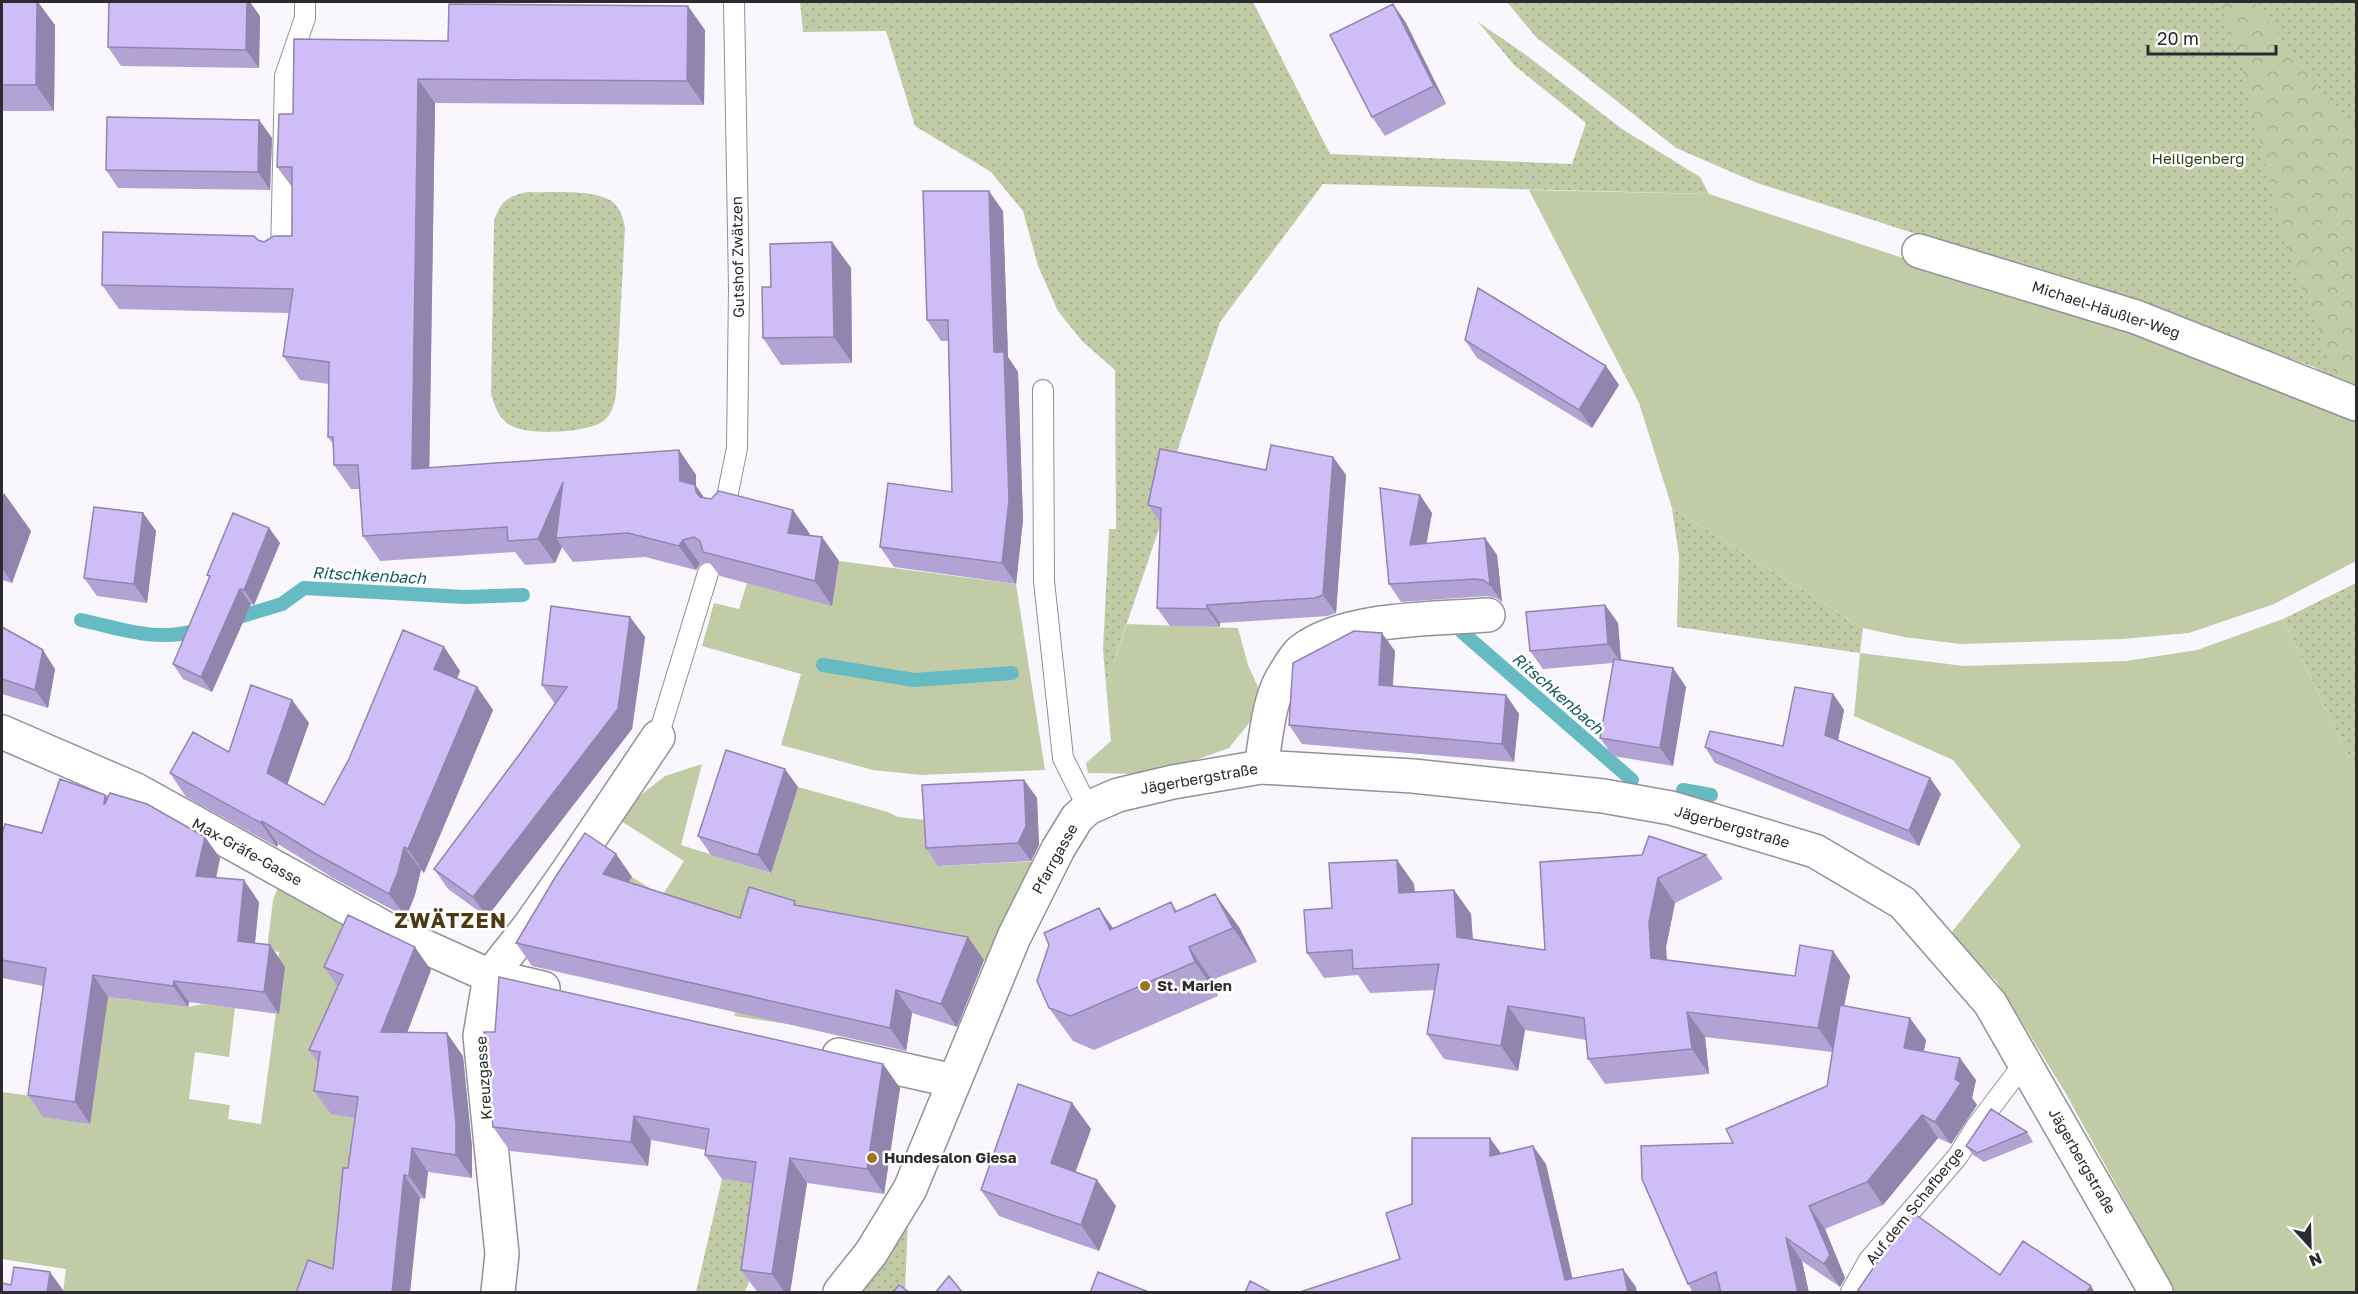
<svg xmlns="http://www.w3.org/2000/svg" width="2358" height="1294" font-family="'Golos Text',sans-serif">
<style>
.grass{fill:url(#grass-dots)}
.forest{fill:url(#forest-crowns)}
.garden{fill:#c1cca6}
.lines{fill:none;stroke-linecap:round;stroke-linejoin:round}
.stream{stroke:#66bac1;stroke-width:14}
.lane-casing{stroke:#929196;stroke-width:22}
.street-casing{stroke:#929196;stroke-width:36}
.lane{stroke:#fff;stroke-width:20}
.street{stroke:#fff;stroke-width:33}
.wall{fill:#b2a3d4}
.shaded-wall{fill:#9184ad}
.building{fill:#cfbdf7;stroke:#9184ad;stroke-width:1.5}
.poi-dot{fill:#9e7523;stroke:#fff;stroke-width:2}
.labels{text-anchor:middle;stroke-width:5;stroke-linejoin:round;paint-order:stroke}
.park-label{font-size:15px;fill:#333d10;stroke:#fff}
.street-label{font-size:15px;fill:#2b2a2c;stroke:#fff}
.poi-label{font-size:15px;font-weight:bold;fill:#2b2a2c;stroke:#fff;text-anchor:start}
.water-label{font-size:16px;font-style:italic;fill:#135c61;stroke:#fff}
.district-label{font-size:21px;font-weight:bold;letter-spacing:1.5px;fill:#4d3914;stroke:#fff}
</style>
<defs>
<pattern id="grass-dots" width="8" height="8" patternUnits="userSpaceOnUse" patternTransform="scale(1.5)"><rect width="8" height="8" fill="#c1cca6"/><path d="M2 2h.1M6 6h.1" fill="none" stroke="#a6af8f" stroke-width="1.8" stroke-linecap="round"/></pattern>
<pattern id="forest-crowns" width="20" height="18" patternUnits="userSpaceOnUse" patternTransform="scale(1.5)"><rect width="20" height="18" fill="#c1cca6"/><path d="M2 6a3 3 0 1 1 6 0M12 15a3 3 0 1 1 6 0" fill="none" stroke="#a6af8f"/></pattern>
</defs>
<rect width="100%" height="100%" fill="#f9f7fd"/>
<path class="grass" d="M800 2H1253L1330 154 1572 164 1586 123 1515 66 1478 22 1526 55 1622 129 1700 177 1709 194 1323 184 1220 322 1172 467 1161 523 1106 685 1103 650 1109 529H1116L1115 370 1082 341 1058 311 1038 266 1023 211 991 172 915 126 886 31 803 32Z
M1507 2H2356V392L2314 367 2141 306 1757 183 1676 148 1536 37Z
M527 192C549 193 597 188 614 203 621 210 623 218 625 228L616 394C614 405 612 415 602 422 585 433 527 436 510 425 498 418 495 406 491 394L494 221C501 201 506 197 527 192Z
M1672 508 1863 628 1860 653 1677 627 1679 556Z
M2356 583V772L2283 619Z
M722 1179 774 1187 773 1236 745 1290 750 1292H696Z
M908 1220 905 1292H854Z"/>
<path class="forest" d="M2220 2H2254L2342 119 2356 133V392L2337 380 2282 237 2242 66Z"/>
<path class="garden" d="M1529 190 1709 194 2130 333 2345 414 2356 421V561L2274 604 2189 633 2122 639 1960 644 1904 637 1863 628 1672 508 1639 403Z
M839 561 1016 584 1045 770 921 775 873 770 781 745 801 674 702 646 714 603 739 609 747 583 832 605Z
M2283 619 2356 772V1292H2175L2065 1092 1997 982 1950 934 2021 846 1953 760 1854 716 1860 653 1964 666 2126 661 2197 650Z
M1127 624 1238 628 1248 665 1259 689 1250 722 1229 748 1190 762 1140 774 1088 773 1086 763 1111 741 1106 685Z
M702 764 681 845 770 873 798 787 888 812 898 817 936 821 939 866 1040 861 992 962 850 935 835 1031 734 1016 750 962 614 904 632 877 662 896 684 861 621 821 637 798 665 776Z
M279 885 367 934 379 1121 352 1273 327 1267 321 1292H63L66 1269 2 1259V1092L46 1098 108 997 188 1007 202 1004 235 1008 229 1057 195 1052 189 1099 230 1105 228 1119 261 1124 276 1013 279 1014 277 965 279 952 267 950 273 900Z"/>
<g class="lines">
<path class="stream" d="M81 620C126 630 157 643 203 629
M229 620 282 604 304 588 464 597 523 595
M1462 632 1632 780
M823 665 914 680 1012 673
M1683 790 1711 795"/>
<g class="lane-casing">
<path id="lane" d="M281 254 285 76 305 18V2
M1043 390 1044 581 1063 758 1088 808
M724 512 737 448 739 289 734 2
M658 737 708 573
M1851 1292 1869 1260 1958 1156 1976 1127 2025 1062"/>
</g>
<g class="street-casing">
<path id="street" d="M1919 251 2136 317 2356 404
M2 732 136 790 388 930 490 976 543 988
M1261 767C1266 739 1268 703 1282 678 1287 670 1294 657 1301 651 1344 617 1434 619 1488 615
M839 1055 954 1081
M498 1292 502 1254 480 1036 490 976 528 928 568 871 658 737
M840 1292 871 1253 910 1189 1014 937 1058 849 1077 818 1088 808 1118 795 1173 782 1261 767 1413 776 1603 796 1671 808 1815 851 1903 903 1990 1003 2156 1292"/>
</g>
<use href="#lane" class="lane"/>
<use href="#street" class="street"/>
</g>
<path class="wall" d="M2 2 55 25 54 111H2Z
M1393 4 1406 23 1446 104 1385 136 1372 117Z
M260 16 259 68 121 66 108 47Z
M705 30 704 105 435 103 429 468 679 450 696 475V486L704 498 810 534V536L822 537 839 561 832 606 720 576 709 562 700 564 696 570 645 557 573 562 562 547 555 563 525 565 515 552 380 561 363 536 360 489H351L334 465 333 444 328 437 329 384 300 380 283 356 289 313 119 309 102 285 258 240 264 242 292 236V187L277 167 293 114 448 41Z
M259 120 272 138 270 190 118 188 106 170Z
M1003 211 1008 357 1018 372 1023 520 1016 584 894 567 880 547 952 492 948 341H941L927 320Z
M832 242 851 268 852 363 781 365 763 338 771 287Z
M1465 340 1606 366 1619 385 1592 428 1477 358Z
M1333 457 1346 475 1336 613 1328 616 1220 623V627L1170 626 1157 608 1160 522 1148 505 1266 470Z
M2 492 31 531 12 583 2 580Z
M1420 495 1432 513 1426 544 1485 538 1497 555 1502 602 1496 598 1487 596 1401 602 1389 584Z
M143 513 156 531 147 603 97 596 84 578Z
M269 528 280 543 254 605 251 604 212 692 183 679 173 664 210 578 207 575Z
M1605 605 1618 623 1621 660 1673 668 1686 687 1673 766 1613 756 1600 738 1613 663 1543 669 1530 651Z
M630 617 645 637 632 729 487 917 448 889 434 869 522 751 555 704 542 685Z
M2 627 55 669 48 708 2 694Z
M444 647 460 671 457 679 477 687 493 710 424 873 421 870 415 895 406 917 333 878 278 844 277 847 186 797 170 773 229 752 292 700 309 723 287 784 324 805Z
M1395 651 1393 686 1506 695 1519 714 1514 762 1302 744 1289 725Z
M1833 694 1844 710 1838 740 1930 778 1941 794 1919 846 1715 763 1705 747 1783 746Z
M1024 780 1037 798 1039 845 1031 861 938 866 926 848Z
M798 787 771 873 711 855 698 836Z
M107 799 205 837 220 858 216 878 259 902 255 943 270 945 285 967 279 1014 189 1002 188 1007 108 997 90 1124 43 1117 28 1095 43 986 2 978V834L42 833Z
M616 854 632 877 628 882 740 918 798 905 984 960 957 1027 912 1013 906 1051 532 966 516 943Z
M1706 855 1723 879 1675 903 1666 947 1667 960 1795 976 1833 951 1850 976 1844 1006 1926 1040 1924 1051 1976 1080 1972 1098 1977 1105 1951 1144 1938 1138 1883 1205 1825 1229 1845 1278 1840 1287 1802 1261 1809 1293H1693L1688 1284 1733 1143 1827 1086 1832 1052 1705 1037 1709 1074 1605 1084 1588 1059 1586 1040 1525 1030 1518 1071 1444 1059 1427 1034 1435 990 1370 993 1358 975 1324 978 1307 953 1332 908 1397 860 1414 884 1415 892 1454 890 1471 914 1473 939 1545 950 1540 862Z
M1171 902 1177 911 1239 927 1257 962 1212 980 1218 996 1094 1050 1073 1041 1049 1008 1113 929Z
M324 967 431 970 407 1033 463 1056 472 1147V1178L428 1172 425 1199 420 1198 333 1269 355 1118 331 1114 314 1091 318 1063 309 1050 338 987Z
M883 1064 900 1088 884 1194 807 1183 790 1293H758L741 1270 753 1184 722 1179 705 1155 706 1150 651 1140 648 1166 510 1151 493 1127Z
M1072 1103 1091 1129 1075 1172 1116 1206 1099 1251 999 1216 981 1190Z
M2027 1132 2033 1142 1984 1162 1973 1155 1966 1146Z"/>
<path class="shaded-wall" d="M37 2H38L55 25 54 111 36 85Z
M247 2H250L260 16 259 68 246 50Z
M1393 4 1406 23 1446 104 1434 86Z
M688 6 705 30 704 105 687 81Z
M418 79 435 103 429 493 412 469Z
M259 120 272 138 270 190 258 172Z
M989 191 1003 211 1008 357 1018 372 1023 520 1016 584 1002 563Z
M832 242 851 268 852 363 834 337Z
M1606 366 1619 385 1592 428 1579 410Z
M679 450 696 475V486L712 509 680 481Z
M1333 457 1346 475 1336 613 1323 595Z
M563 482 556 538 562 547 555 563 538 539Z
M4 493 31 531 12 583 2 568V500Z
M1420 495 1432 513 1423 563 1410 545Z
M793 510 810 534 805 557 788 533Z
M143 513 156 531 147 603 134 584Z
M269 528 280 543 254 605 244 590Z
M822 537 839 561 832 606 815 581Z
M1485 538 1497 555 1502 602 1490 585Z
M683 540 700 564 696 570 679 546Z
M240 589 251 604 212 692 201 677Z
M1207 605 1220 623V627L1207 609Z
M1605 605 1618 623 1621 662 1608 644Z
M630 617 645 637 632 729 487 917 473 897Z
M1382 633 1395 651 1391 703 1379 685Z
M444 647 460 671 451 693 434 669Z
M43 650 55 669 48 708 35 690Z
M1673 668 1686 687 1673 766 1660 748Z
M477 687 493 710 424 873 408 849Z
M1833 694 1844 710 1836 750 1825 735Z
M1506 695 1519 714 1514 762 1502 744Z
M292 700 309 723 283 797 267 773Z
M785 769 798 787 771 873 758 855Z
M1930 778 1941 794 1919 846 1909 831Z
M1024 780 1037 798 1039 845 1031 861 1018 843Z
M105 795 120 817 104 804Z
M262 821 278 844 277 847 261 823Z
M205 837 220 858 212 898 196 876Z
M404 847 421 870 415 895 406 917 389 894Z
M616 854 632 877 619 897 603 874Z
M1397 860 1414 884 1416 917 1399 893Z
M1658 878 1675 903 1666 947 1668 982 1651 958 1649 922Z
M244 880 259 902 253 962 238 941Z
M1454 890 1471 914 1474 961 1457 937Z
M1215 894 1239 927 1257 962 1233 928Z
M1099 908 1122 941 1110 930Z
M968 937 984 960 957 1027 941 1004Z
M270 945 285 967 279 1014 264 992Z
M415 947 431 970 398 1056 381 1032Z
M1189 947 1212 980 1218 996 1195 962Z
M1833 951 1850 976 1835 1052 1818 1028Z
M93 975 108 997 90 1124 75 1102Z
M174 981 189 1002 188 1007 173 986Z
M896 990 912 1013 906 1051 890 1028Z
M1508 1006 1525 1030 1518 1071 1501 1046Z
M1687 1012 1705 1037 1709 1074 1692 1049Z
M1910 1018 1926 1040 1920 1070 1904 1048Z
M447 1033 463 1056 472 1147V1178L456 1155Z
M1960 1058 1976 1080 1972 1098 1977 1105 1951 1144 1935 1122 1955 1079Z
M883 1064 900 1088 884 1194 867 1169Z
M1072 1103 1091 1129 1069 1190 1051 1163Z
M1922 1115 1938 1138 1883 1205 1867 1182Z
M634 1116 651 1140 648 1166 631 1142Z
M1490 1138 1503 1156H1490Z
M1533 1146 1546 1164 1576 1293 1565 1280Z
M412 1148 428 1172 425 1199 409 1176Z
M790 1158 807 1183 790 1293H785L772 1274Z
M404 1175 420 1198 410 1293H392Z
M1097 1180 1116 1206 1099 1251 1081 1225Z
M1809 1206 1825 1229 1845 1278 1840 1287 1824 1264Z
M1786 1238 1802 1261 1809 1293H1798Z
M1623 1269 1636 1287 1637 1293H1628Z
M50 1272 63 1290V1293H47Z
M2091 1286 2095 1293H2086Z"/>
<path class="building" d="M2 2H37L36 85H2Z
M109 2H247L246 50 108 47Z
M449 4 688 6 687 81 418 79 412 469 679 450 680 481 695 485 696 492 700 497 711 499 719 491 793 510 788 533 822 537 815 581 703 552 700 541 694 537 683 540 679 546 628 533 556 538 563 482 538 539 508 541 507 527 363 536 358 465H334L333 437H328L329 362 283 356 293 289 102 285 103 232 254 236 258 240 264 242 274 236H292V167H277L279 114H293L294 39 448 41Z
M1393 4 1434 86 1372 117 1330 35Z
M107 117 259 120 258 172 106 170Z
M923 191H989L994 352H1004L1009 500 1002 563 880 547 888 483 952 492 948 320H927Z
M832 242 834 337 763 338 762 287H771L770 244Z
M1478 288 1606 366 1579 410 1465 340Z
M1271 445 1333 457 1323 595 1315 598 1207 605V609L1157 608 1161 508 1148 505 1160 449 1266 470Z
M1380 488 1420 495 1410 545 1485 538 1490 585 1483 580 1475 579 1389 584Z
M94 507 143 513 134 584 84 578Z
M233 513 269 528 244 590 240 589 201 677 173 664 210 576 207 575Z
M1605 605 1608 644 1530 651 1526 612Z
M551 606 630 617 618 709 473 897 434 869 522 751 567 687 542 685Z
M2 627 43 650 35 690 2 679Z
M403 630 444 647 434 669 477 687 408 849 404 847 398 872 389 894 316 854 262 821 261 823 170 773 193 732 229 752 251 685 292 700 267 773 324 805 349 759Z
M1354 631 1382 633 1379 685 1506 695 1502 744 1289 725 1293 663Z
M1614 659 1673 668 1660 748 1600 738Z
M1795 687 1833 694 1825 735 1930 778 1909 831 1705 747 1710 731 1783 746Z
M726 750 785 769 758 855 698 836Z
M60 779 105 795 104 804H105L110 793 147 804 205 837 196 876 244 880 238 941 270 945 264 992 174 981 173 986 93 975 75 1102 28 1095 46 968 2 960V834L5 824 42 833Z
M1024 780 1026 826 1018 843 926 848 922 785Z
M585 833 616 854 603 874 740 918 749 887 795 901 794 905 968 937 941 1004 896 990 890 1028 516 943 556 876Z
M1649 836 1706 855 1658 878 1649 922 1651 958 1795 976 1800 945 1833 951 1818 1028 1687 1012 1692 1049 1588 1059 1584 1018 1508 1006 1501 1046 1427 1034 1439 964 1353 969 1352 950 1307 953 1304 910 1332 908 1329 863 1397 860 1399 893 1454 890 1457 937 1545 950 1540 862 1642 855Z
M1215 894 1233 928 1189 947 1195 962 1071 1016 1049 1008 1037 981 1049 945 1044 933 1099 908 1110 930 1171 902 1175 912Z
M348 915 415 947 381 1032 447 1033 456 1124V1155L412 1148 409 1176 404 1175 392 1293H296L308 1260 333 1269 343 1168H348L358 1097 314 1091 320 1052 309 1050 343 975 324 967Z
M499 977 883 1064 867 1169 790 1158 772 1274 741 1270 756 1162 705 1155 709 1129 634 1116 631 1142 493 1127 484 1032H495Z
M1840 1005 1910 1018 1904 1048 1960 1058 1955 1079 1961 1083 1935 1122 1922 1115 1867 1182 1809 1206 1830 1255 1824 1264 1786 1238 1798 1293H1721L1716 1272 1688 1284 1642 1179 1641 1146 1733 1143 1726 1129 1827 1086Z
M1018 1084 1072 1103 1051 1163 1097 1180 1081 1225 981 1190Z
M1991 1109 2027 1132 1977 1153 1966 1146Z
M1412 1138H1490V1156L1533 1146 1565 1280 1623 1269 1628 1293H1297L1400 1259 1386 1213 1412 1204Z
M1912 1212 2000 1275 2023 1241 2091 1286 2086 1293H1862L1858 1290Z
M14 1267 50 1272 47 1293H2V1283L11 1285Z
M1098 1272 1151 1293H1090Z
M949 1276 963 1293H935Z
M1250 1281 1273 1293H1245Z
M899 1285 910 1293H892Z"/>
<g class="poi-dot">
<circle cx="1145" cy="986" r="6"/>
<circle cx="872" cy="1158" r="6"/>
</g>
<g class="labels">
<g class="park-label">
<text x="2198" y="164">Heiligenberg</text>
</g>
<g class="street-label">
<text transform="translate(738 257) rotate(-91)" y="5">Gutshof Zwätzen</text>
<text transform="translate(2106 310) rotate(18)" y="5">Michael-Häußler-Weg</text>
<text transform="translate(1199 779) rotate(-10)" y="5">Jägerbergstraße</text>
<text transform="translate(1732 827) rotate(16)" y="5">Jägerbergstraße</text>
<text transform="translate(247 852) rotate(29)" y="5">Max-Gräfe-Gasse</text>
<text transform="translate(1055 859) rotate(-61)" y="5">Pfarrgasse</text>
<text transform="translate(484 1078) rotate(-94)" y="5">Kreuzgasse</text>
<text transform="translate(2082 1161) rotate(60)" y="5">Jägerbergstraße</text>
<text transform="translate(1915 1206) rotate(-51)" y="5">Auf dem Schafberge</text>
</g>
<g class="poi-label">
<text x="1157" y="991">St. Marien</text>
<text x="884" y="1163">Hundesalon Giesa</text>
</g>
<g class="water-label">
<text transform="translate(369 575) rotate(3)" y="6">Ritschkenbach</text>
<text transform="translate(1558 693) rotate(41)" y="6">Ritschkenbach</text>
</g>
<g class="district-label">
<text x="451" y="928">ZWÄTZEN</text>
</g>
</g>
<rect width="2358" height="1294" fill="none" stroke="#2b2a2c" stroke-width="6"/>
<g transform="translate(2310 1246) rotate(158)" stroke="#ffffff" stroke-width="4.5" paint-order="stroke">
<path d="M0-4.5L10 22L0 15L-10 22Z" fill="#2b2a2c"/>
<text y="-9" font-size="16" font-weight="bold" text-anchor="middle" fill="#2b2a2c">N</text>
</g>
<path d="M2148 45v9h128v-9" fill="none" stroke="#2b2a2c" stroke-width="3"/>
<text x="2157" y="45" font-size="18" fill="#2b2a2c" stroke="#ffffff" stroke-width="4.5" paint-order="stroke">20 m</text>
</svg>
